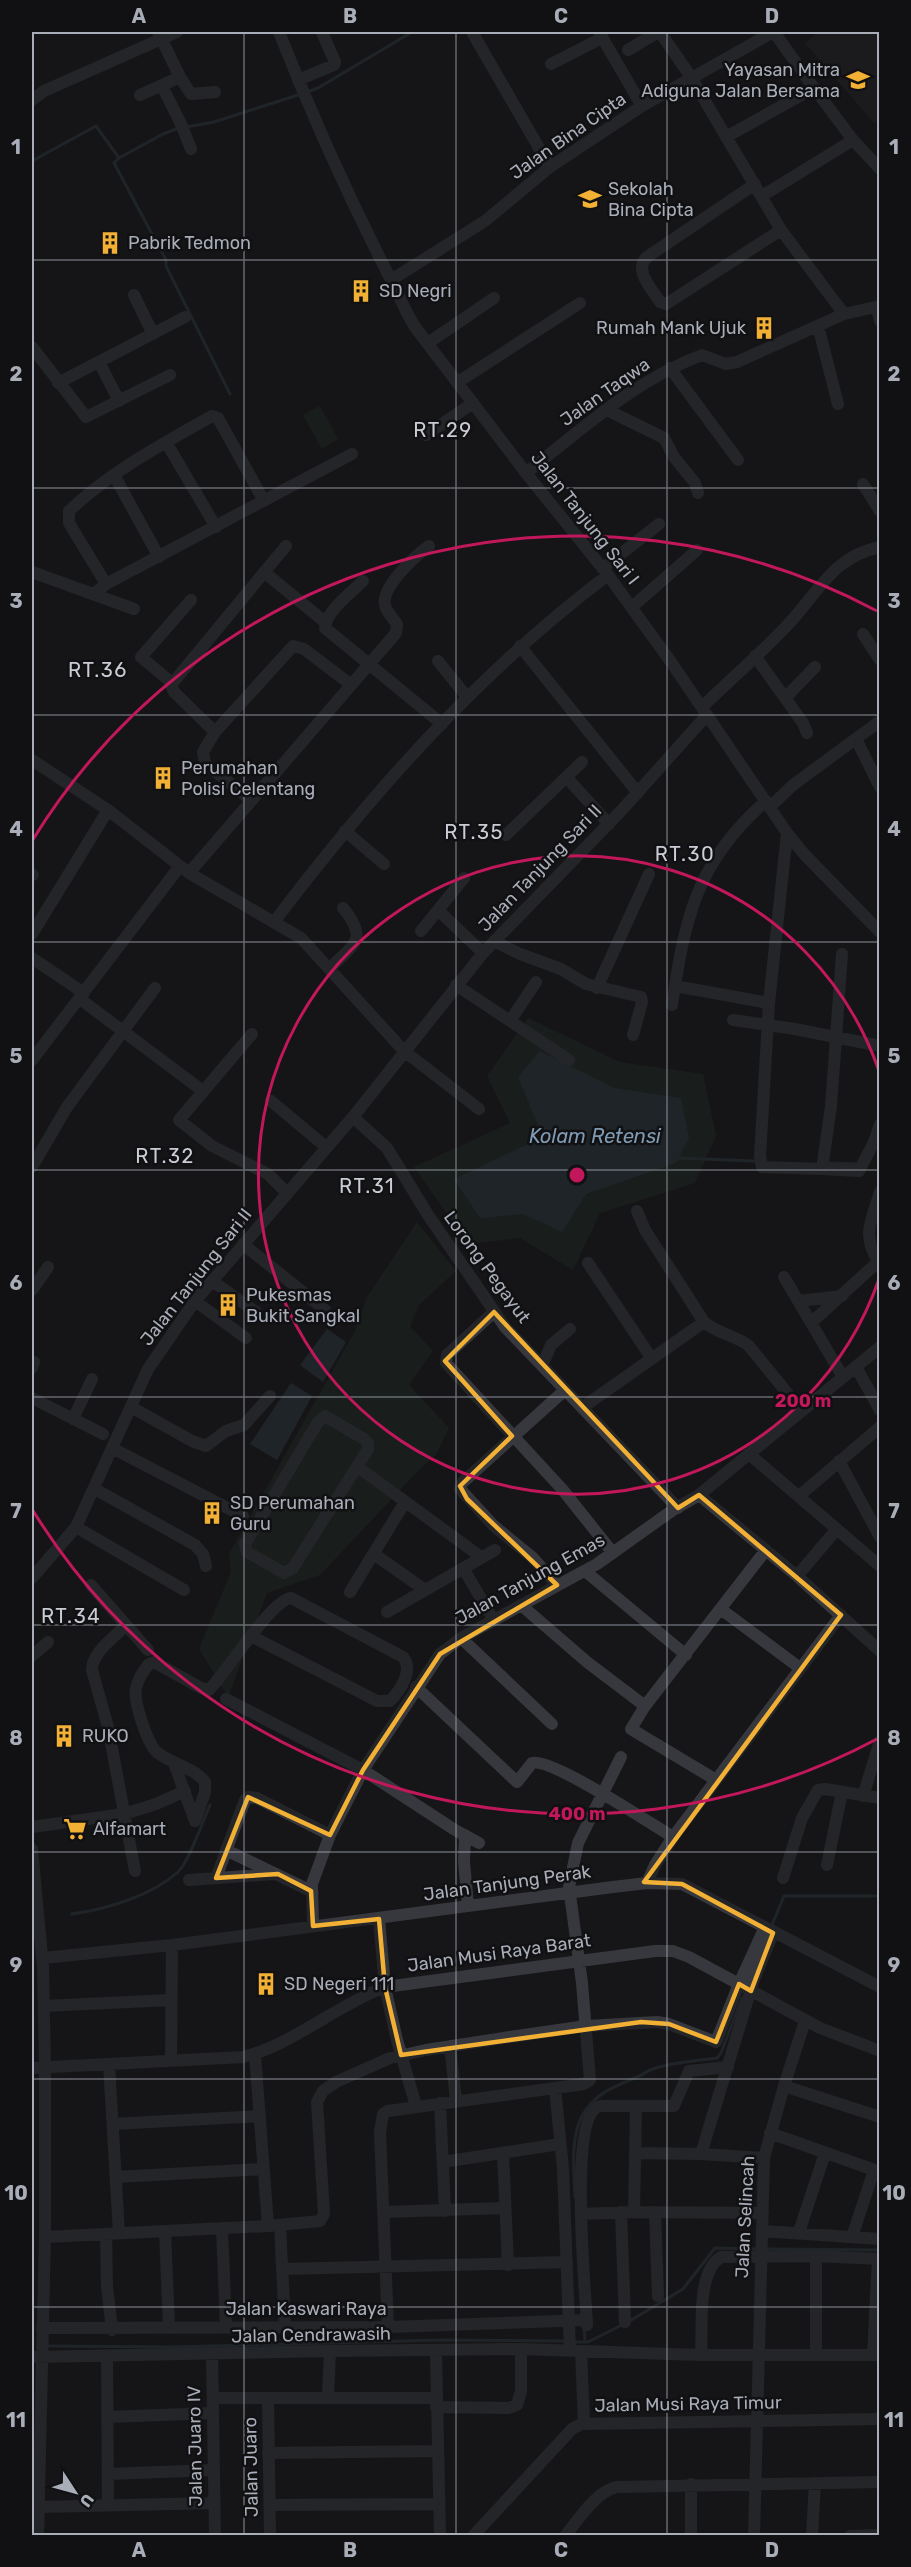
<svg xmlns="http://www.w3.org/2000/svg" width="911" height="2567" font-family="Rubik,sans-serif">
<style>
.built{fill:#222225}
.green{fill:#1e261f}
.water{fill:#2c353c}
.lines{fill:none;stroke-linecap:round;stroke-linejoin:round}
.stream{stroke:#2c353c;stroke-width:3}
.minor{stroke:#37383d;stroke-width:12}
.marked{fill:none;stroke:#f2b134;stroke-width:4.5;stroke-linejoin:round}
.grid{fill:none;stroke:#a8adb8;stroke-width:1.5;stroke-opacity:0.55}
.ring{fill:none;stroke:#c2185b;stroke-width:3}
.labels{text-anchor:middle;stroke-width:5;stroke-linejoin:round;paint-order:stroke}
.poi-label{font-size:18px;fill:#a8adb8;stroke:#111113;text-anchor:start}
.street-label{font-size:18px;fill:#a8adb8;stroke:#111113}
.neighbourhood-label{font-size:20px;letter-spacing:1.5px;fill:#c9ccd4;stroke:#111113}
.water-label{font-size:20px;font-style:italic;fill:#7f9bb3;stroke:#111113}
.centre{fill:#c2185b;stroke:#111113;stroke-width:3}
.ring-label{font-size:18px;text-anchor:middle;font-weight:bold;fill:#c2185b;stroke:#111113;stroke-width:5;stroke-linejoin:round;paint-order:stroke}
.neatline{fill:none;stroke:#a8adb8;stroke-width:2}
.grid-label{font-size:20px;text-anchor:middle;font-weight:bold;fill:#a8adb8}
</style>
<rect width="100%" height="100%" fill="#161618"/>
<path class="built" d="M819 32H879V118L874 123 805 43Z"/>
<path class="green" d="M320 406 338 439 322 449 303 415Z
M528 1018 620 1062 703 1074 716 1136 695 1183 600 1213 573 1270 520 1238 468 1244 414 1167 510 1123 487 1076Z
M417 1222 456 1271 419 1305 410 1326 433 1351 409 1385 449 1428 436 1455 417 1472 320 1575 267 1593 228 1697 199 1649 231 1572 229 1554 355 1331 367 1297Z"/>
<path class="water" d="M540 1051 614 1088 681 1098 689 1138 676 1163 586 1194 562 1232 523 1214 480 1218 454 1179 543 1137 518 1077Z
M327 1329 346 1342 323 1382 300 1365Z
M291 1383 312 1396 277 1460 250 1444Z"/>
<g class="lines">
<path class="stream" d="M307 92 318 88 412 32
M186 127 214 122 301 94
M119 158 114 163 166 260V266L230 394
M32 161 96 126 119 158 163 134 179 128
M676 1158 756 1161
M826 1163 858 1164
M72 1914C107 1909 151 1896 178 1872 189 1862 203 1820 210 1805
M772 1925 784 1896H880
M575 2197C574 2172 570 2139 582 2116 594 2093 616 2086 637 2077 643 2075 648 2070 653 2069 671 2062 697 2061 717 2058L721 2053 742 1998
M764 2249 880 2250
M628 2322 683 2289 715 2248 758 2249
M584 2326 585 2341
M573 2342H588L622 2325
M45 2346 174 2347 441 2340 566 2341"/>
<path class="minor" d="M158 32 180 77 191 94 215 92
M279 32C312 116 349 198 390 278 399 295 405 311 415 327L526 473 608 575 671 662 787 833 804 854 880 932
M472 32 550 167
M599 32 642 106
M660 32 691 77 781 230 844 314
M774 32 814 88
M628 50 658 32
M551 64 602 38
M298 80 334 65 335 62 322 32
M162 86 181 124 191 149
M140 95 180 77
M32 100 44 91 177 32
M726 137 814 88 853 140 880 169
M755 184 647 257C633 270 652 289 660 302L666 304 781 230
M762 196 853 140
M391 280 485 221 550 167 642 106 773 32
M134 295 153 334
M877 307 880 321
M818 326 838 404
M428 343 494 298
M32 347 86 417 170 375
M99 362 119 401
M670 368 738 460
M458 382 580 303
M58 383 185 317
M607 410 664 438 674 457 695 483 698 493
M426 435 473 403
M166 442 216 527
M526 473C582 429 635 380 702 355L726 364 737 362 844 314 880 306
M114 475 159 557
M863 484 880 511
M603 568 659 524
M32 572 134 609
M264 572 325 622
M363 581C351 593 326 611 325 628L442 724
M106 584 69 523V511C111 471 163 444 212 416L218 418 264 501
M95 593 106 584 352 454
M632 607 697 550
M863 634 880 660
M520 646 638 793
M755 656 803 723 807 733
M438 661 467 697
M172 683 141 657 191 600
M785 698 815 667
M702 707C732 678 765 650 794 618 821 587 836 556 880 547
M215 732 174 692 171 685 286 546
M856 739 880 787
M32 760 108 810 189 873 301 938 404 1051 479 1109
M567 778 609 824
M251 800 205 763 203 752 215 732 293 646 304 649 350 684
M771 806 793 785 880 721
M345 831 384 864
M787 833 769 1003 760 1156 762 1167 822 1169 831 1106 842 954
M506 835 582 762
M189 873 396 633 397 624C393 618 387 613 385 605 381 587 415 556 429 546
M32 874 33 875
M438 910 483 953
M274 922C371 794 479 672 608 575
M421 931 464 878
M32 934 108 810
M494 941 520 954 561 969 586 984 641 997 642 1002 633 1035
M32 958 84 993
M330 968C354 944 369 940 343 908
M456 985 569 1060
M675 986 769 1003
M597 988 649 874
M80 999 203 1091
M672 1005C685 917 697 861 766 801
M733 1020 795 1029 880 1046
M510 1021 536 982
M252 1034 179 1120 212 1146 268 1174 286 1192
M32 1060 180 866
M271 1101 326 1147
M353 1117 387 1148 428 1215 505 1327 678 1508
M32 1167 67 1107 155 988
M822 1169 859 1171 874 1142 880 1124
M637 1211 645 1230 704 1322C717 1334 736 1335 749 1346L802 1411
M243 1244 325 1310
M878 1261C861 1234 872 1220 880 1192
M588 1263 652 1359
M784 1277 843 1377
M212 1281 256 1312
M32 1290 48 1267
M195 1301 246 1338
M799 1301 842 1296
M494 1312 447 1355 446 1363 562 1489 613 1553
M812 1322 880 1260
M542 1366 551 1345 570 1329
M856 1367 880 1410
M32 1368 34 1362
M32 1398 103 1434
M131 1407 192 1441 206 1446 226 1431 244 1425 270 1396
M583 1407 704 1322
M325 1416 364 1439 368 1443V1449L293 1568 284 1573 247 1552 245 1544 318 1422Z
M73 1419 92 1379
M112 1448 243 1516
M749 1454 880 1566
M839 1461 880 1537
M358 1467 481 1557
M95 1489 195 1545 203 1554 206 1566
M699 1495 797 1576 880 1651
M799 1496 880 1427
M76 1527 184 1590
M374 1554 425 1590
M463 1568 493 1619
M585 1571 686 1655
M797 1576 837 1529
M32 1578 76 1527 148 1369 195 1301 353 1117 483 953 620 812 707 715
M91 1585 148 1650
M557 1585 533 1558 494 1526 460 1489 462 1483 565 1390
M350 1592 405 1502
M521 1605 587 1662 645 1706
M722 1610 800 1668
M387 1612 495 1550
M126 1625C115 1637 92 1652 92 1670L108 1727 135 1871
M461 1638 552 1724
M32 1656 48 1642
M416 1687 517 1782 532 1763C551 1757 651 1824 673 1837
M226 1699 363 1770 455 1830 479 1843
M174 1763 195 1821
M716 1780 631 1729 645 1706 766 1550
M863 1796 880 1741
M195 1821 205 1792V1782C195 1768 172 1764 158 1753 148 1746 133 1701 136 1688 138 1680 143 1671 149 1664L154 1662 201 1688 209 1690C226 1673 271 1600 291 1598L403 1657C414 1670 400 1691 390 1701H377L251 1636
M32 1827 124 1814 156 1804 185 1791
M465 1835 464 1862 468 1905
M32 1849 43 1967 45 2068V2237L38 2536
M226 1850 311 1891
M827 1865 842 1792
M216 1878 245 1800 248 1797 257 1798 330 1835
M783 1878 802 1818 818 1790 825 1789 880 1798
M189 1880 274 1874
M647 1883 655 1865 673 1837 841 1615
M379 1919 385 1987 397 2040 416 2106
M313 1926 312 1884 330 1835 363 1770 440 1654 461 1638 597 1564 673 1510 699 1495 880 1347
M43 1958 172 1945 613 1887 647 1883 682 1884 880 1987
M44 2006 171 2000
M450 2046 456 2100
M255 2055 268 2226
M171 2061 172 1945
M109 2064 119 2233
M32 2068 243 2057C290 2046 337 2005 385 1987L655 1951H673L689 1957 820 2028 880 2051
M784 2086 880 2117
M555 2088 563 2169 570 2350
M440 2103 445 2211
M113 2124 260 2116
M770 2133 880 2172
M503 2153 508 2265
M636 2153 701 2154 764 2158
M701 2154 753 1982 773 1933
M443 2162 560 2144
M116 2177 263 2169
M383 2212 505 2208
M621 2212 625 2322
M634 2212 636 2106
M655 2212 658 2296
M581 2214 634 2212 763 2213
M280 2225 285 2327
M222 2228 226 2327
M165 2231 169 2328
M762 2231 880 2239
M799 2232 825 2153
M106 2234 107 2287 112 2330
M45 2237 268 2226 320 2221 324 2214 317 2102 323 2091 336 2082 390 2058 426 2050 510 2037 586 2026 657 2022 669 2024 716 2042 739 1984 764 1929
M852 2237 874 2170
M282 2269 567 2262
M587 2325C586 2293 567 2115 600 2106H674L689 2071 728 2067
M388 2327 380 2132 383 2114 388 2111 584 2084 590 2080 582 1983 569 1887 578 1843 621 1757
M42 2328 388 2327 587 2320
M436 2351 440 2536
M581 2351 584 2423
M816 2354V2256
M212 2355 215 2536
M701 2355C703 2329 696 2272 721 2257L816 2256 880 2259
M873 2355 878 2259
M32 2357 330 2351 521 2349 701 2355H880
M107 2357 108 2505
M328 2397 330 2351
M213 2398H436
M268 2398 270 2536
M436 2407 509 2408 517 2405 521 2391V2349
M108 2417 213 2413
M268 2453 438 2451
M108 2474 213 2470
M691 2484V2536
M270 2505 439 2504
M39 2507 214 2503
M473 2536 572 2429 581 2424 880 2419
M565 2536C578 2520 596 2491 617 2487L880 2482
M754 2536 764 2158 784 2086 805 2021
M812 2536 815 2483
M850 2536 880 2535"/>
</g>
<path d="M0 0H911V2567H0ZM494 1312 678 1508 699 1495 841 1615 644 1882 682 1884 773 1933 751 1991 739 1984 716 2042 669 2024 641 2022 401 2055 385 1987 379 1919 313 1926 311 1891 278 1874 216 1878 248 1797 330 1835 363 1770 440 1654 557 1585 467 1499 460 1486 512 1436 445 1361Z" fill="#161618" fill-opacity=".55" fill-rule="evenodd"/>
<path class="marked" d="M494 1312 678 1508 699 1495 841 1615 644 1882 682 1884 773 1933 751 1991 739 1984 716 2042 669 2024 641 2022 401 2055 385 1987 379 1919 313 1926 311 1891 278 1874 216 1878 248 1797 330 1835 363 1770 440 1654 557 1585 467 1499 460 1486 512 1436 445 1361Z"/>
<path class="grid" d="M244 32V2536M456 32V2536M667 32V2536M32 260H880M32 488H880M32 715H880M32 942H880M32 1170H880M32 1397H880M32 1625H880M32 1852H880M32 2079H880M32 2307H880"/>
<g class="ring">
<path d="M879 1279A319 319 0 1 1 879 1071"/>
<path d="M877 1739A639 639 0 0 1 32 1509M32 841A639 639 0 0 1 877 611"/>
</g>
<defs>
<g id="university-bare" transform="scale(1.8)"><path d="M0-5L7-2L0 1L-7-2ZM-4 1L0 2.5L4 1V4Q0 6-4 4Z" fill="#f2b134" stroke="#111113" stroke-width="2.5" paint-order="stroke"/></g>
<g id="school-bare" transform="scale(1.8)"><path d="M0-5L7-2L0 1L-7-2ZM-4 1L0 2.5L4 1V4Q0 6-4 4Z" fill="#f2b134" stroke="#111113" stroke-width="2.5" paint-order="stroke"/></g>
<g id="building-bare" transform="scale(1.8)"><path d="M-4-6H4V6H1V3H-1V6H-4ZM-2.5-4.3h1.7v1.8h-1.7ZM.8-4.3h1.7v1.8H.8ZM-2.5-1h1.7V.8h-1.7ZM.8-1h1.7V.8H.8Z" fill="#f2b134" stroke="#111113" stroke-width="2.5" paint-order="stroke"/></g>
<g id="supermarket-bare" transform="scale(1.8)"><path d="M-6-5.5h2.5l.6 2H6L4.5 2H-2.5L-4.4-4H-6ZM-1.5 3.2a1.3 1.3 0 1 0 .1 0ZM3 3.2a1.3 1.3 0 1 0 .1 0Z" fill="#f2b134" stroke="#111113" stroke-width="2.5" paint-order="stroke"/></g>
</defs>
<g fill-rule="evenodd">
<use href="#university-bare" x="858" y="80"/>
<use href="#school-bare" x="590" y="199"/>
<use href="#building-bare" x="110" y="243"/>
<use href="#building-bare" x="361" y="291"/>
<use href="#building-bare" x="764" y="328"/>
<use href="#building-bare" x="163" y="778"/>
<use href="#building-bare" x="228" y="1305"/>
<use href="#building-bare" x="212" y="1513"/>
<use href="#building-bare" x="64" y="1736"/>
<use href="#supermarket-bare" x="75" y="1829"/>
<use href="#building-bare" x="266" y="1984"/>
</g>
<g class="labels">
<g class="poi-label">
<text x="840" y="76" text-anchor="end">Yayasan Mitra<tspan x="840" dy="21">Adiguna Jalan Bersama</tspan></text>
<text x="608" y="195">Sekolah<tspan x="608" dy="21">Bina Cipta</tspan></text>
<text x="128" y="249">Pabrik Tedmon</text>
<text x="379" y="297">SD Negri</text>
<text x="746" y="334" text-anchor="end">Rumah Mank Ujuk</text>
<text x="181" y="774">Perumahan<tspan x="181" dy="21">Polisi Celentang</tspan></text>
<text x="246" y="1301">Pukesmas<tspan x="246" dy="21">Bukit Sangkal</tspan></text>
<text x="230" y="1509">SD Perumahan<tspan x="230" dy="21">Guru</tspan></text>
<text x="82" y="1742">RUKO</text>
<text x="93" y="1835">Alfamart</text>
<text x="284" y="1990">SD Negeri 111</text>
</g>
<g class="street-label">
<text transform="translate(568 136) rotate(-35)" y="6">Jalan Bina Cipta</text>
<text transform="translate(605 392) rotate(-35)" y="6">Jalan Taqwa</text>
<text transform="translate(585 518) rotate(52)" y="6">Jalan Tanjung Sari I</text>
<text transform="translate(540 868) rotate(-46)" y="6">Jalan Tanjung Sari II</text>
<text transform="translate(487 1267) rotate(54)" y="6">Lorong Pegayut</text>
<text transform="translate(196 1277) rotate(-52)" y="6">Jalan Tanjung Sari II</text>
<text transform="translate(530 1579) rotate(-29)" y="6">Jalan Tanjung Emas</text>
<text transform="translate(507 1883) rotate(-8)" y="6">Jalan Tanjung Perak</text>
<text transform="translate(499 1953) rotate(-8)" y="6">Jalan Musi Raya Barat</text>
<text transform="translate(745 2217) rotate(-87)" y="6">Jalan Selincah</text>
<text x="306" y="2315">Jalan Kaswari Raya</text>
<text transform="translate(311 2335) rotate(-1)" y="6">Jalan Cendrawasih</text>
<text transform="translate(688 2404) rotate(-1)" y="6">Jalan Musi Raya Timur</text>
<text transform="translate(195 2446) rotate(-91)" y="6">Jalan Juaro IV</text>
<text transform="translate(251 2467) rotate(-91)" y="6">Jalan Juaro</text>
</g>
<g class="neighbourhood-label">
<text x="443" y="437">RT.29</text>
<text x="98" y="677">RT.36</text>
<text x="474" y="839">RT.35</text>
<text x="685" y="861">RT.30</text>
<text x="165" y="1163">RT.32</text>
<text x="367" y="1193">RT.31</text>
<text x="71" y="1623">RT.34</text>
</g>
<g class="water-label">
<text x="595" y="1143">Kolam Retensi</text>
</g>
</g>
<circle cx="577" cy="1175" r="9" class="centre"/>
<g class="ring-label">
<text x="803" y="1407">200 m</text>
<text x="577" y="1820">400 m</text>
</g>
<rect width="911" height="2567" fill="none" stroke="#111113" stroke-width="66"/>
<g transform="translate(75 2492) rotate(126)" stroke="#111113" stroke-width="4.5" paint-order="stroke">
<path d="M0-4.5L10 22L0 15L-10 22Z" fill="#a8adb8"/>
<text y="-9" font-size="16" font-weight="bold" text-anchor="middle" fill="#a8adb8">U</text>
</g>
<rect x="33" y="33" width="845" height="2501" class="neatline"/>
<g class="grid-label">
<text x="139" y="23">A</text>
<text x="350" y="23">B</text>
<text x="561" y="23">C</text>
<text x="772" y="23">D</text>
<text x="16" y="154">1</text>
<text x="894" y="154">1</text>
<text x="16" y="381">2</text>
<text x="894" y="381">2</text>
<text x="16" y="608">3</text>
<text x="894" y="608">3</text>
<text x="16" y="836">4</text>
<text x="894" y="836">4</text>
<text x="16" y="1063">5</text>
<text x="894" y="1063">5</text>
<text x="16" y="1290">6</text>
<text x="894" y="1290">6</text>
<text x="16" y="1518">7</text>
<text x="894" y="1518">7</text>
<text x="16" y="1745">8</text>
<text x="894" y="1745">8</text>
<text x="16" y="1972">9</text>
<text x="894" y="1972">9</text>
<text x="16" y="2200">10</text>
<text x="894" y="2200">10</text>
<text x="16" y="2427">11</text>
<text x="894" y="2427">11</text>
<text x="139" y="2557">A</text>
<text x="350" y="2557">B</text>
<text x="561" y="2557">C</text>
<text x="772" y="2557">D</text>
</g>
</svg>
